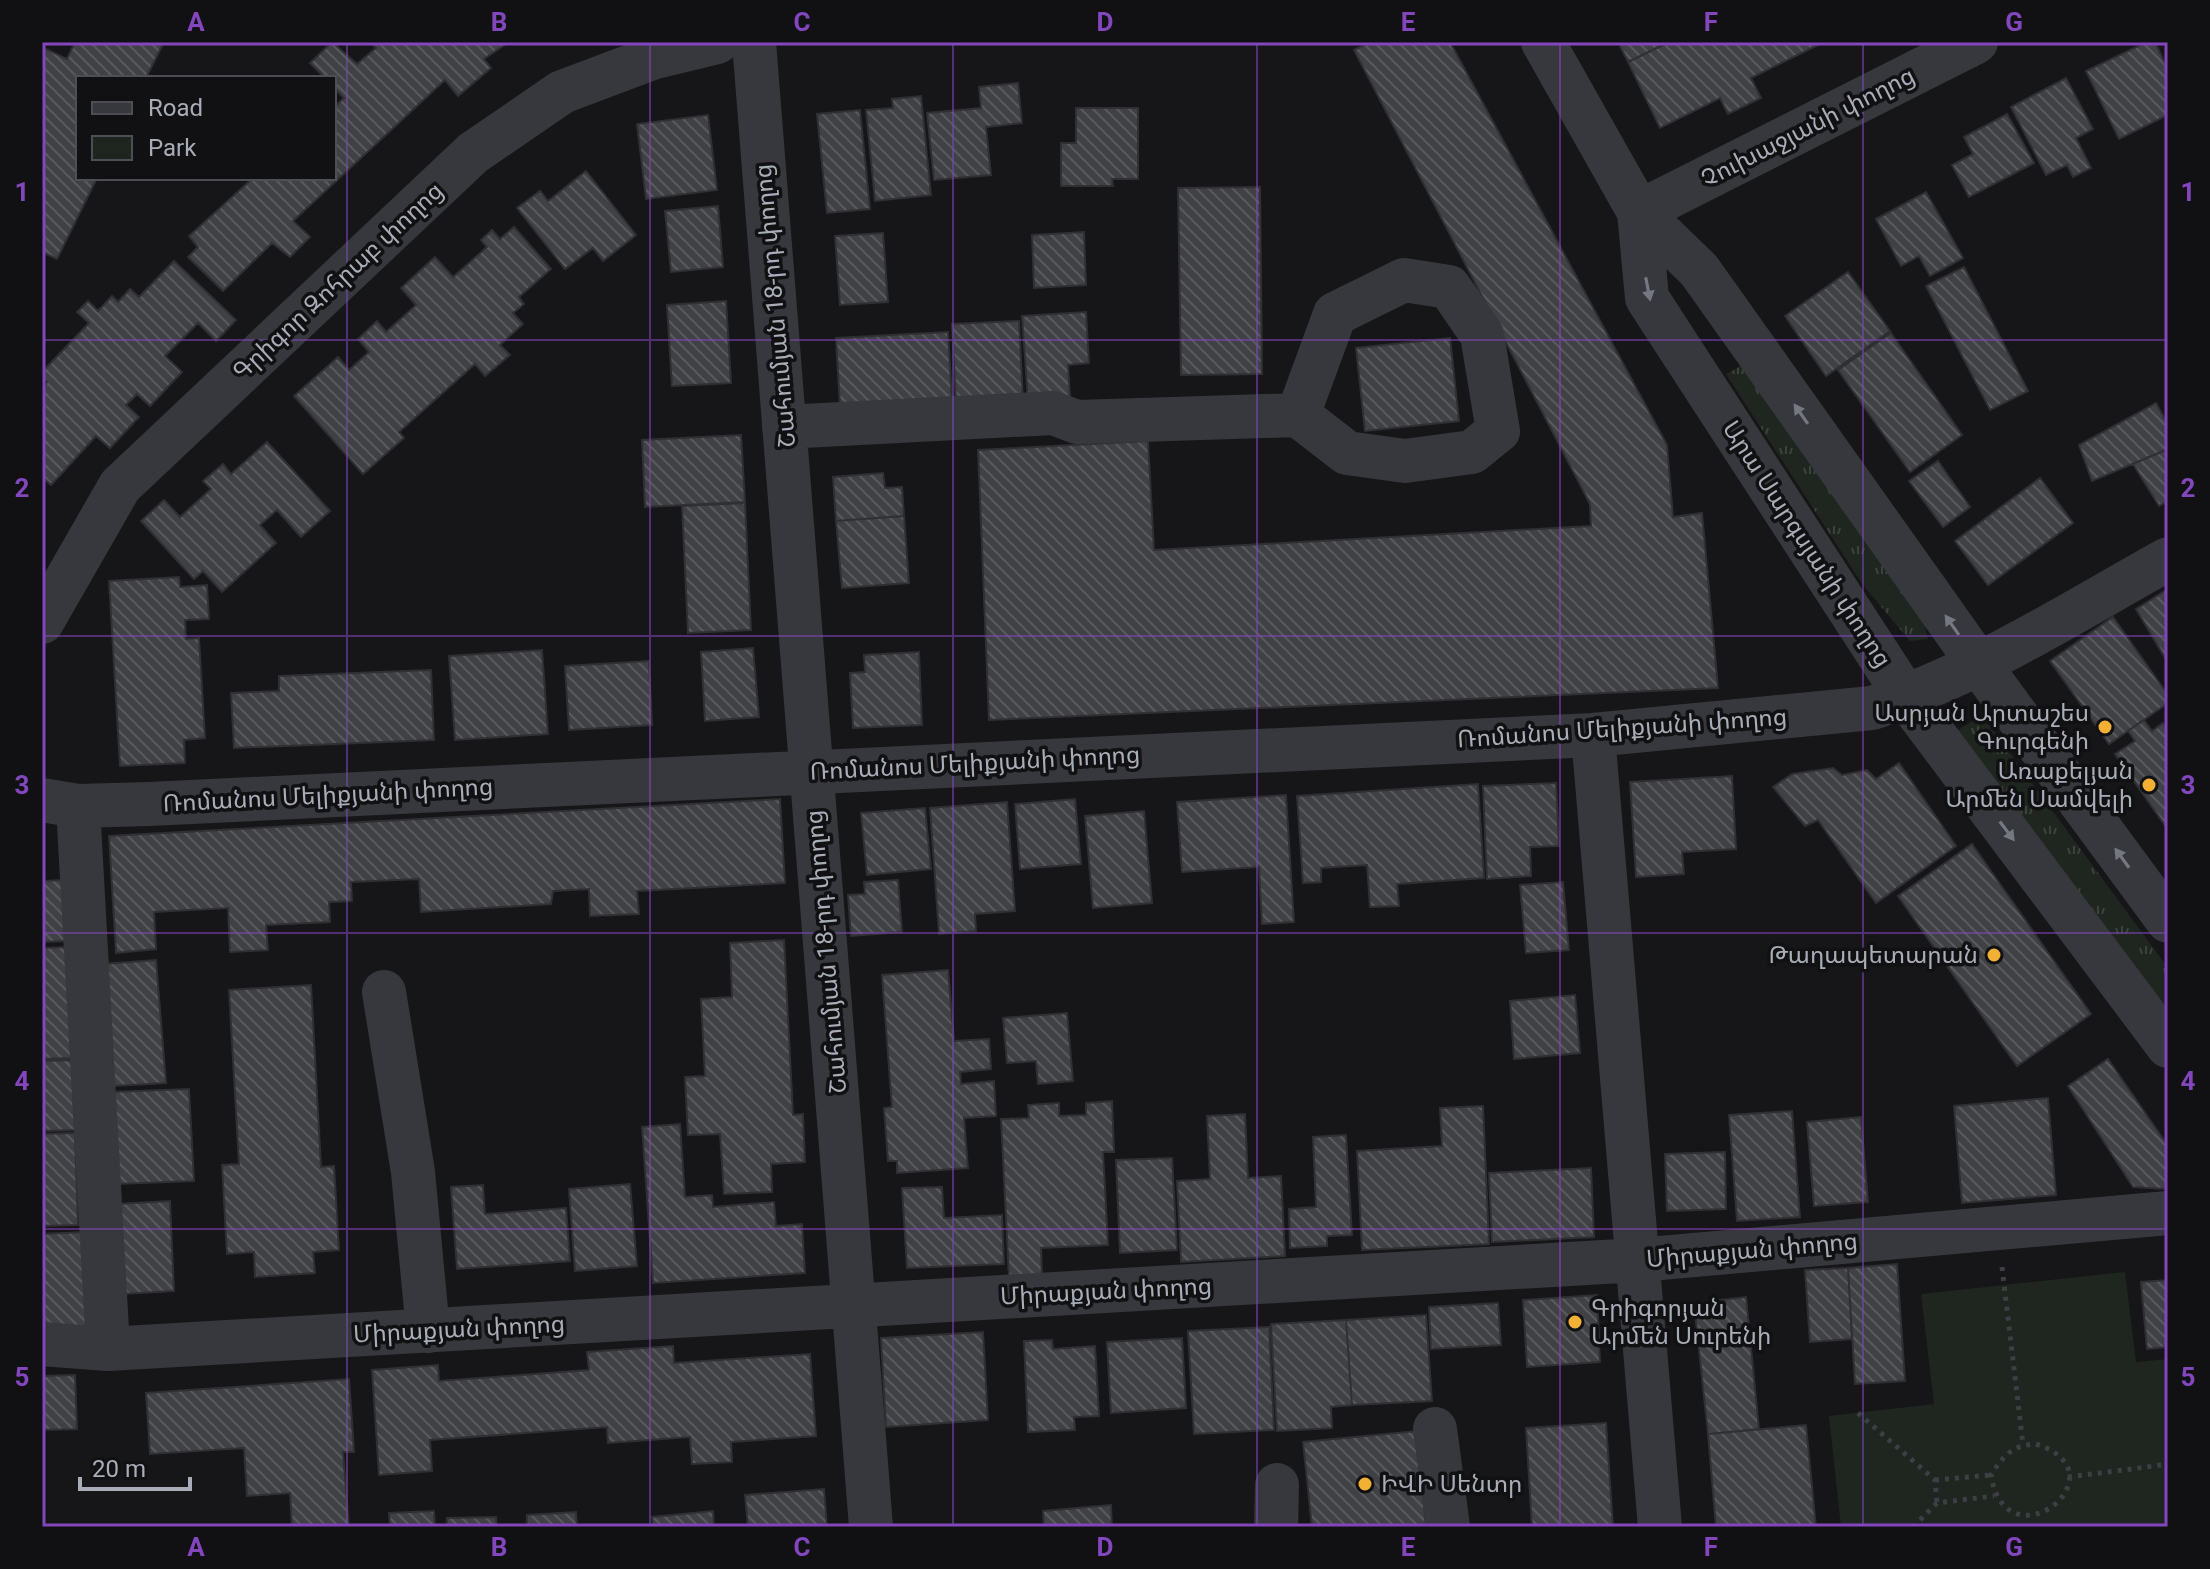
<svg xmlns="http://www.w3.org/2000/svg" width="2210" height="1569" font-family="Roboto,'Noto Sans Armenian',sans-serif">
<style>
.grass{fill:url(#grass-tufts)}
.green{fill:#1e261f}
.building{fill:url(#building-back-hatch);stroke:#303034;stroke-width:2}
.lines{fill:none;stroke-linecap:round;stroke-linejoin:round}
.path{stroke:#3d3f44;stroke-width:5;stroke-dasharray:4 6;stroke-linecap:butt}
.minor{stroke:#37383d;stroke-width:44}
.oneway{fill:#757881}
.grid{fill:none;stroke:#8446be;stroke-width:2;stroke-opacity:0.55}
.poi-dot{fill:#f2b134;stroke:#111113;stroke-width:3}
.labels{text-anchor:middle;stroke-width:7;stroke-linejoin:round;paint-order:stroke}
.street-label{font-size:24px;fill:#a8adb8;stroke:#111113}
.poi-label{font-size:24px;fill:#a8adb8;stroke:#111113;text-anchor:end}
.neatline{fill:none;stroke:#8446be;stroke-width:3}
.grid-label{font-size:26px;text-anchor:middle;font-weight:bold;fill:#8446be}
</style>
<defs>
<pattern id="grass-tufts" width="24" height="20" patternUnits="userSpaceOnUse" patternTransform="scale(2)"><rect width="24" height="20" fill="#1e261f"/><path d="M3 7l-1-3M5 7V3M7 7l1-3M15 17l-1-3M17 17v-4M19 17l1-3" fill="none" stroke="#3c433d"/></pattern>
<pattern id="building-back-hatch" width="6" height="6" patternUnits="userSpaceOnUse" patternTransform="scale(2)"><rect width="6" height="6" fill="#404145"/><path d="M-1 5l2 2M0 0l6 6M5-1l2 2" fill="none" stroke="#595a5e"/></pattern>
</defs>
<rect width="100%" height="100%" fill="#161618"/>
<path class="grass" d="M1741 366 1921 610 1928 639 1910 641 1863 585 1726 374Z
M1982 715 2168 968V1022L1955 732Z"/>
<path class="green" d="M2125 1272 2136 1362 2168 1359V1527H1841L1829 1416 1934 1404 1921 1294Z"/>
<path class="building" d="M75 42H164L146 78H78V178H97L57 259 42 252V53L44 48 67 59Z
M332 42 357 64 376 48 370 42H509L484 59 491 68 458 96 445 80 293 221 310 237 290 257 272 243 223 291 188 257 198 247 189 236 253 178H334V107L344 98 334 88V78H325L310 63Z
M1370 42H1450L1667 445 1673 517 1702 513 1718 688 989 720 978 450 1148 441 1154 550 1591 526 1590 504 1354 50Z
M1618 42H1669L1628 62Z
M1669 42H1824L1751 78 1761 98 1728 114 1720 98 1660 128 1628 62Z
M2147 42H2155L2168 70V115L2119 139 2086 71Z
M2066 78 2093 129 2076 138 2091 168 2073 177 2067 165 2046 175 2011 107Z
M1018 83 1022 123 986 127 991 175 934 180 927 113 981 108 979 87Z
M921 96 931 195 875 201 866 110 893 108 892 99Z
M1076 108H1138V179H1112L1113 186H1061V143H1076Z
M860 110 870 209 827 213 817 114Z
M2007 114 2034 163 1969 197 1952 165 1973 154 1964 137Z
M708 115 717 190 646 199 637 124Z
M586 171 636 235 603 261 593 248 565 269 517 208 540 191 548 201Z
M1260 187 1262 374 1181 375 1178 188Z
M1926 192 1963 258 1930 276 1919 256 1901 266 1876 219Z
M718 206 723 267 671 272 665 211Z
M514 227 551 269 519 297 524 304 513 313 523 324 500 345 510 355 485 376 475 364 399 432 404 438 363 474 294 396 338 357 349 370 369 352 358 339 377 321 386 332 416 305 401 288 435 257 453 277 487 247 481 240 492 230 500 239Z
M1084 232 1086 285 1034 288 1032 235Z
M883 233 888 302 840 305 835 236Z
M174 261 236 320 216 341 198 323 165 356 182 372 150 406 137 394 126 405 139 417 110 448 96 436 51 485 42 477V387L47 382 42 378V372L89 323 77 312 88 301 98 311 112 296 118 302 130 289 139 297Z
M1964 267 2028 391 1990 410 1926 286Z
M1848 272 1890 331 1826 376 1785 316Z
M726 301 731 383 672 386 667 305Z
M1086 312 1089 363 1068 365 1070 397 1028 400 1022 316Z
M1019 321 1023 401 956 405 952 324Z
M948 332 952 401 840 407 836 338Z
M1891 333 1962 435 1910 472 1838 370Z
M1450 338 1459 421 1365 431 1356 348Z
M2156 403 2168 425V449L2092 481 2079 445Z
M741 435 745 502 645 507 642 440Z
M267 442 330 511 301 537 277 510 260 525 276 543 222 592 203 571 194 579 141 521 164 500 180 517 211 489 203 481 223 464 231 474Z
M2168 449V501L2159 506 2133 464Z
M1938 461 1970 507 1943 527 1909 481Z
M883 473 885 488 902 487 904 516 836 521 833 477Z
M2040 478 2073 523 1988 585 1955 541Z
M745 503 751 630 688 633 682 506Z
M904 516 909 583 842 588 836 521Z
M179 577 180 587 207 585 209 619 185 620 186 639 199 638 205 738 184 740 185 763 120 766 109 581Z
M2168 589V663L2136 609Z
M2113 617 2168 695V703L2109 744 2050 661Z
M753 648 759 717 705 721 701 652Z
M542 650 548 734 455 740 449 656Z
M919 652 922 725 853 728 850 673 865 672 864 655Z
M649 661 652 725 569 730 565 666Z
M431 670 434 740 234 748 231 693 279 691V676Z
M2144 720 2152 731 2163 723 2168 730 2166 827 2115 754 2135 741 2128 731Z
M1899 763 1956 846 1876 903 1818 820 1805 826 1773 787 1792 774 1833 768 1842 775 1867 770 1876 779Z
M1732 776 1736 849 1682 852 1684 874 1636 877 1630 782Z
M1556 783 1559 846 1530 847 1531 876 1487 879 1483 786Z
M1478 784 1484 878 1397 884 1399 906 1370 907 1367 865 1321 868V882L1303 883 1297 796Z
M1286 795 1294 922 1262 924 1259 867 1182 872 1177 802Z
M780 799 785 883 637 891 639 914 590 916 589 889 553 891 551 904 421 912 419 879 351 882 352 901 329 902 330 922 266 925 268 950 230 952 228 908 154 912 156 949 116 953 109 836Z
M1075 799 1081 864 1020 869 1015 804Z
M1007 802 1015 911 975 914 976 931 939 934 930 808Z
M925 808 931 869 867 875 861 813Z
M1144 811 1152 903 1093 908 1085 816Z
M1972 844 2091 1014 2017 1066 1898 896Z
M65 880 67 941 42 942V881Z
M898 880 902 932 851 936 848 895 865 894 864 882Z
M1563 882 1569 950 1526 953 1520 885Z
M784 940 793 1115 803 1114 805 1162 771 1164 772 1192 724 1194 720 1134 688 1135 685 1077 705 1076 701 999 732 997 730 943Z
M68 947 72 1058 42 1059V948Z
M156 960 166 1083 112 1086 103 964Z
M948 970 954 1041 989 1039 991 1069 960 1072 961 1084 994 1081 996 1116 964 1118 968 1168 897 1173V1161H888L884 1108 892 1107 882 975Z
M311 985 321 1167 334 1166 339 1250 313 1252 315 1273 255 1277 254 1252 227 1254 222 1165 239 1164 229 990Z
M1575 995 1580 1053 1514 1059 1510 1001Z
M1067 1013 1073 1081 1038 1084 1036 1061 1007 1063 1003 1018Z
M2108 1059 2168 1146V1188L2166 1189 2133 1187 2068 1086Z
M72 1060 75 1130 42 1131V1061Z
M189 1089 194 1181 116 1184 112 1092Z
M2048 1098 2056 1195 1962 1203 1954 1106Z
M1112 1101 1114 1152H1103L1108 1245 1041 1248 1042 1276 1009 1278 1001 1119 1029 1118 1028 1105 1059 1103V1116L1086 1115V1103Z
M1483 1106 1489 1244 1362 1250 1357 1151 1442 1146 1440 1108Z
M1792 1111 1800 1217 1737 1221 1729 1115Z
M1245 1114 1248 1178 1281 1176 1285 1256 1181 1262 1177 1181 1210 1179 1207 1116Z
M1861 1117 1868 1202 1814 1206 1807 1122Z
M680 1124 685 1197 712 1195 713 1207 774 1202 776 1226 802 1224 805 1273 653 1283 642 1127Z
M75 1133 78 1225 42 1226V1134Z
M1346 1135 1352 1235 1327 1236V1246L1290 1248 1289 1209 1316 1207 1313 1137Z
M1725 1152 1726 1209 1667 1211 1665 1154Z
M1172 1158 1177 1250 1120 1253 1116 1160Z
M1591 1168 1594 1237 1492 1242 1489 1173Z
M630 1184 637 1266 575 1271 569 1189Z
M483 1185 485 1214 566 1208 570 1261 457 1269 451 1187Z
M942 1187 944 1218 1002 1215 1004 1264 907 1268 902 1188Z
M170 1201 174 1291 122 1294 118 1204Z
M86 1232 90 1327 42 1329V1234Z
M1897 1264 1905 1381 1855 1384 1848 1268Z
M1848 1268 1852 1339 1810 1342 1805 1270Z
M2168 1280V1347L2147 1349 2141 1282Z
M1597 1295 1600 1362 1527 1367 1523 1300Z
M1746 1297 1759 1429 1708 1434 1694 1303Z
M1498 1303 1501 1345 1431 1349 1429 1307Z
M1426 1315 1432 1401 1352 1405 1346 1320Z
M1346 1320 1352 1405 1331 1407 1332 1428 1277 1431 1271 1324Z
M1269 1327 1274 1430 1194 1434 1188 1331Z
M983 1332 988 1420 886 1427 881 1338Z
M1182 1338 1186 1408 1111 1413 1107 1342Z
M1052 1340 1053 1349 1095 1346 1099 1416 1074 1417 1075 1430 1028 1432 1024 1341Z
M673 1346 674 1363 810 1354 816 1436 731 1442 732 1462 692 1464 690 1437 608 1443 607 1427 430 1440 432 1471 379 1475 372 1370 438 1365 439 1381 589 1370 587 1352Z
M75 1375 77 1429 42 1430V1376Z
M349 1379 354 1452H343L349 1527H292L290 1493 247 1496 244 1448 150 1454 146 1393Z
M1606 1423 1613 1527H1532L1526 1428Z
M1806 1425 1816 1527H1716L1708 1434Z
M1417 1431 1426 1527H1312L1303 1442Z
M824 1489 827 1527H748L745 1495Z
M1111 1505 1112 1527H1044L1043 1511Z
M434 1511 435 1527H390L389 1513Z
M713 1511 714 1527H653L652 1517Z
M576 1512 577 1527H527V1515Z
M496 1517 497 1527H447V1518Z"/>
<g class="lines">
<path class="path" d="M2002 1267 2023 1445
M1858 1413 1935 1480 1937 1503
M2036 1444C2127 1473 2006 1569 1991 1475 2003 1456 2012 1445 2036 1444Z
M2068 1477 2162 1465 2168 1470
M1935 1480 1991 1475
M1913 1527 1937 1503 1994 1496"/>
<path class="minor" d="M754 42 871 1527
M1543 42 1639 212 1699 270 1978 663 2168 921
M1639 212 1647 298 1906 697 2168 1046
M1639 212 1976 42
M784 427 1053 413 1077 422 1298 415 1347 453 1405 461 1472 452 1498 431 1482 335 1449 287 1404 280 1335 314 1298 415
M42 622 120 486 473 153 562 92 655 57 717 42
M1593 735 1660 1527
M42 800 78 806 149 804 1593 735 1872 708C1977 674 2072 612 2168 559
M78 806 108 1349
M384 992 413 1172 428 1331
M42 1344 108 1349 1638 1260 2168 1213
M1435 1429 1448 1527
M1276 1527 1277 1485"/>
</g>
<defs><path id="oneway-solid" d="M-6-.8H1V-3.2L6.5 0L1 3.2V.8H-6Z" transform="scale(2)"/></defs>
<g class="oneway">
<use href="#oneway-solid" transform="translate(1648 289) rotate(79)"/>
<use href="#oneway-solid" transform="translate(1801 414) rotate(-125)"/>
<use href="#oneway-solid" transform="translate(1952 625) rotate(-125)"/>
<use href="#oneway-solid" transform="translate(2007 831) rotate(53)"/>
<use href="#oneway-solid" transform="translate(2122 858) rotate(-126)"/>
</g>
<path class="grid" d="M347 42V1527M650 42V1527M953 42V1527M1257 42V1527M1560 42V1527M1863 42V1527M42 340H2168M42 636H2168M42 933H2168M42 1229H2168"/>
<g class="poi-dot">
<circle cx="2105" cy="727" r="8"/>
<circle cx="2149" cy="785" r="8"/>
<circle cx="1994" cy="955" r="8"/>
<circle cx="1575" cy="1322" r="8"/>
<circle cx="1365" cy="1484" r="8"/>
</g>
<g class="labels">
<g class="street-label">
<text transform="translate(1808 127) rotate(-27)" y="8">Չուխաջյանի փողոց</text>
<text transform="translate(338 281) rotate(-43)" y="8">Գրիգոր Զոհրաբ փողոց</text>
<text transform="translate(775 306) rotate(-95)" y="8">Շահումյան 18-րդ փողոց</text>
<text transform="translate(1807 544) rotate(57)" y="8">Արա Սարգսյանի փողոց</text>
<text transform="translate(1622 728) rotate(-4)" y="8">Ռոմանոս Մելիքյանի փողոց</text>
<text transform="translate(975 763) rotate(-3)" y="8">Ռոմանոս Մելիքյանի փողոց</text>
<text transform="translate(328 795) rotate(-3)" y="8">Ռոմանոս Մելիքյանի փողոց</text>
<text transform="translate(826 952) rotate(-95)" y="8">Շահումյան 18-րդ փողոց</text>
<text transform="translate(1752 1250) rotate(-5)" y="8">Միրաքյան փողոց</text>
<text transform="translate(1106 1291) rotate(-3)" y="8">Միրաքյան փողոց</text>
<text transform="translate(459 1329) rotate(-3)" y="8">Միրաքյան փողոց</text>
</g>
<g class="poi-label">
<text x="2089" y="721">Ասրյան Արտաշես<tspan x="2089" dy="28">Գուրգենի</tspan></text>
<text x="2133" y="779">Առաքելյան<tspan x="2133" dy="28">Արմեն Սամվելի</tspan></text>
<text x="1978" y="963">Թաղապետարան</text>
<text x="1591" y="1316" text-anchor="start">Գրիգորյան<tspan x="1591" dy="28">Արմեն Սուրենի</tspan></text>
<text x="1381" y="1492" text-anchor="start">ԻՎԻ Սենտր</text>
</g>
</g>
<rect width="2210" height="1569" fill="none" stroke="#111113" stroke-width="88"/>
<rect x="76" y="76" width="260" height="104" fill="#111113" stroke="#4d4f55" stroke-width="2"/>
<rect x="92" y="102" width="40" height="12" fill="#37383d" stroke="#4d4f55" stroke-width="2"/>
<text x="148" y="116" font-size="24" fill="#a8adb8">Road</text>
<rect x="92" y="136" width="40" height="24" fill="#1e261f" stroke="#4d4f55" stroke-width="2"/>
<text x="148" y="156" font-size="24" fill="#a8adb8">Park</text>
<path d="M80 1477v12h110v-12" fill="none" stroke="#a8adb8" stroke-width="4"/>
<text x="92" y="1477" font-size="24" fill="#a8adb8" stroke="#111113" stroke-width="6" paint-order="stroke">20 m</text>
<rect x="44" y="44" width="2122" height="1481" class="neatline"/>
<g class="grid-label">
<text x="196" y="31">A</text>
<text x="499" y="31">B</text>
<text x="802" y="31">C</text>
<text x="1105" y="31">D</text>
<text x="1408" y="31">E</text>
<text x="1711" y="31">F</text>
<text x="2014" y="31">G</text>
<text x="22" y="201">1</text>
<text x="2188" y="201">1</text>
<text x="22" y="497">2</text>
<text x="2188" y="497">2</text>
<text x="22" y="794">3</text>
<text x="2188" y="794">3</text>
<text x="22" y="1090">4</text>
<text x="2188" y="1090">4</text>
<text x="22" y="1386">5</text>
<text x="2188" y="1386">5</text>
<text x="196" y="1556">A</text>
<text x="499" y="1556">B</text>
<text x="802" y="1556">C</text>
<text x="1105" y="1556">D</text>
<text x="1408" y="1556">E</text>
<text x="1711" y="1556">F</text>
<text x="2014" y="1556">G</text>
</g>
</svg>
